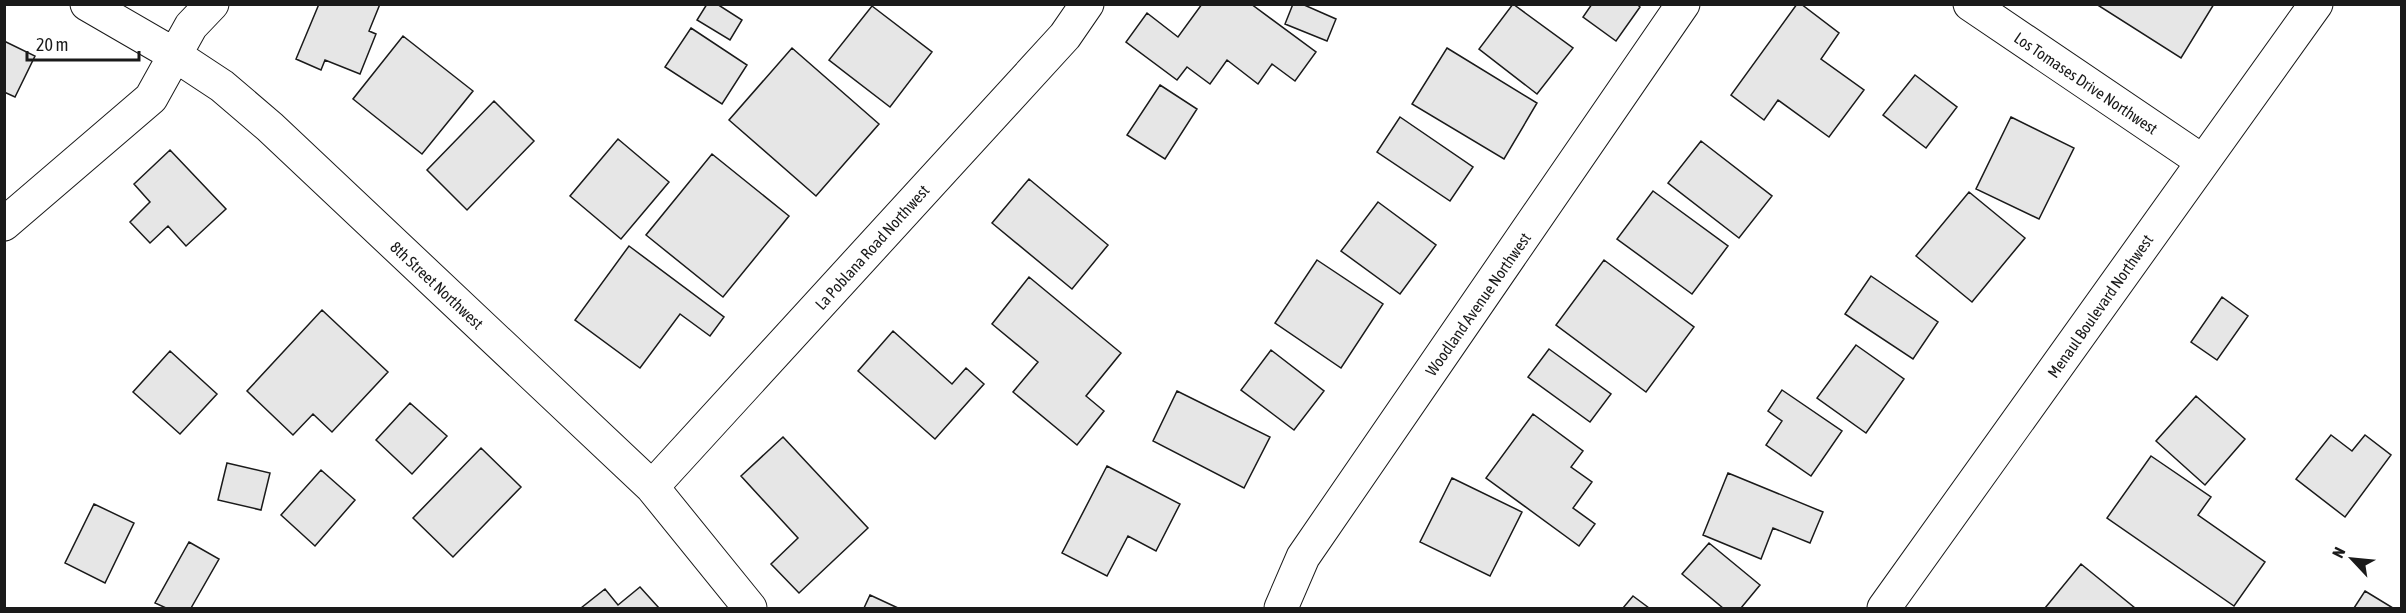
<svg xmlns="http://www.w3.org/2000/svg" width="2406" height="613" font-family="'Asap Condensed',sans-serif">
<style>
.building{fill:#e6e6e6;stroke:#1a1a1a;stroke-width:1.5}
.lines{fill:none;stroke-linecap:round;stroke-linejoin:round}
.minor-casing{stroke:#1a1a1a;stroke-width:35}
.secondary-casing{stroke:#1a1a1a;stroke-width:35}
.minor{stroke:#fff;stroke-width:33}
.secondary{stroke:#fff;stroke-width:33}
.labels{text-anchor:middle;stroke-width:4.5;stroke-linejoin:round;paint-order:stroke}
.street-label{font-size:16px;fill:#1a1a1a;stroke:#fff}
</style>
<rect width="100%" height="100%" fill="#fff"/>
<path class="building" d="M319 4H380L369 31 376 34 360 74 325 60 321 70 296 59Z
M707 4H717L742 20 730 40 697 20Z
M1202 4H1251L1316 52 1295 81 1272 64 1258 84 1227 60 1210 84 1187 67 1177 80 1126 42 1147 13 1178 37Z
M1293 4H1302L1336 19 1327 41 1285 24Z
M1513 4 1573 48 1537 94 1479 49Z
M1592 4H1637L1640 7 1616 41 1583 17Z
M1797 4H1801L1839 33 1821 59 1864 90 1829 137 1778 100 1764 120 1731 95Z
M2096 4H2214L2181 58Z
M872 6 932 52 890 107 829 60Z
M691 28 747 65 722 104 665 67Z
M403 36 473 91 422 154 353 99Z
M4 41 35 56 15 97 4 92Z
M792 48 879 124 816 196 729 120Z
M1447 48 1537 103 1504 159 1412 104Z
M1915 75 1957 107 1926 148 1883 115Z
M1160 85 1197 109 1165 159 1127 135Z
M494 101 534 141 467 210 427 170Z
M1400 117 1473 167 1450 201 1377 152Z
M2011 117 2074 148 2039 219 1976 189Z
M618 139 669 182 621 239 570 196Z
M1701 141 1772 196 1739 238 1668 183Z
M170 150 226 209 186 246 168 226 150 243 130 222 150 202 134 184Z
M712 154 789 216 723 297 646 235Z
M1029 179 1108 245 1072 289 992 223Z
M1653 191 1728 246 1692 294 1617 239Z
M1969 192 2025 238 1972 302 1916 256Z
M1378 202 1436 245 1400 294 1341 251Z
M629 246 724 317 710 336 680 314 640 368 575 320Z
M1317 260 1383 304 1341 368 1275 323Z
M1604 260 1694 327 1646 392 1556 325Z
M1871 276 1938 322 1913 359 1845 314Z
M1029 277 1121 353 1086 396 1104 411 1077 445 1013 392 1038 362 992 324Z
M2222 297 2248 316 2217 360 2191 342Z
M322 310 388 372 332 432 313 414 293 435 247 391Z
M893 331 952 384 966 368 984 384 935 439 858 371Z
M1856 345 1904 379 1866 433 1817 398Z
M1549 349 1611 394 1590 422 1528 377Z
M1271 350 1324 391 1294 430 1241 390Z
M170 351 217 394 180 434 133 392Z
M1782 390 1842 431 1811 476 1766 445 1782 421 1768 411Z
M1177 391 1270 437 1244 488 1153 441Z
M2196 396 2245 439 2205 485 2156 441Z
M410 403 447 436 412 474 376 440Z
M1533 414 1583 451 1571 467 1592 482 1573 508 1595 524 1579 546 1486 478Z
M2331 435 2352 451 2365 435 2391 455 2345 517 2296 479Z
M783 437 868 528 799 593 771 564 798 538 741 476Z
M481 448 521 487 453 557 413 518Z
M2151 456 2211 497 2198 515 2265 562 2234 606 2107 518Z
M227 463 270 473 261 510 218 500Z
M1107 466 1180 504 1156 551 1128 536 1107 576 1062 553Z
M321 470 355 500 315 546 281 515Z
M1728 473 1823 512 1810 543 1773 528 1761 559 1703 535Z
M1452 478 1522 512 1490 576 1420 542Z
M94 504 134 523 105 583 65 563Z
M189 542 219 559 191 608H166L155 603Z
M1709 543 1760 585 1741 608H1723L1682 574Z
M2081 564 2135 608H2045Z
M640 587 659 608H581L605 589 618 605Z
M2365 591 2393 608H2354Z
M870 595 898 608H864Z
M1633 596 1649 608H1623Z"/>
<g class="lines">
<g class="minor-casing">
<path id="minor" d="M87 4 175 55 222 86 270 127 652 487 750 608
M1970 4 2202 161
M4 224 151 98 191 26 212 4
M652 487 1065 36 1087 4
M1281 608 1303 557 1683 4"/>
</g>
<g class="secondary-casing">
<path id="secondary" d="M1884 608 2316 4"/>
</g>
<use href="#minor" class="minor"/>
<use href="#secondary" class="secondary"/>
</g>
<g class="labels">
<g class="street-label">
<text transform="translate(2086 83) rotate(34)" y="6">Los Tomases Drive Northwest</text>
<text transform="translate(872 247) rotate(-48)" y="6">La Poblana Road Northwest</text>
<text transform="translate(437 285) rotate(43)" y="6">8th Street Northwest</text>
<text transform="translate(1478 304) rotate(-55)" y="6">Woodland Avenue Northwest</text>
<text transform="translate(2100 306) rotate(-55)" y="6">Menaul Boulevard Northwest</text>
</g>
</g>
<rect width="2406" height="613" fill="none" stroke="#1a1a1a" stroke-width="12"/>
<g transform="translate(2352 559) rotate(296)" stroke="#ffffff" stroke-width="4.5" paint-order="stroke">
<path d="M0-4.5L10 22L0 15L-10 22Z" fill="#1a1a1a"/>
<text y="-9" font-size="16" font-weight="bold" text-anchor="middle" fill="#1a1a1a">N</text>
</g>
<path d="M27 51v9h112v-9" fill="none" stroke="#1a1a1a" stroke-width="3"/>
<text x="36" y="51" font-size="18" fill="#1a1a1a" stroke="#ffffff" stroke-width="4.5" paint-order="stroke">20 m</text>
</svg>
